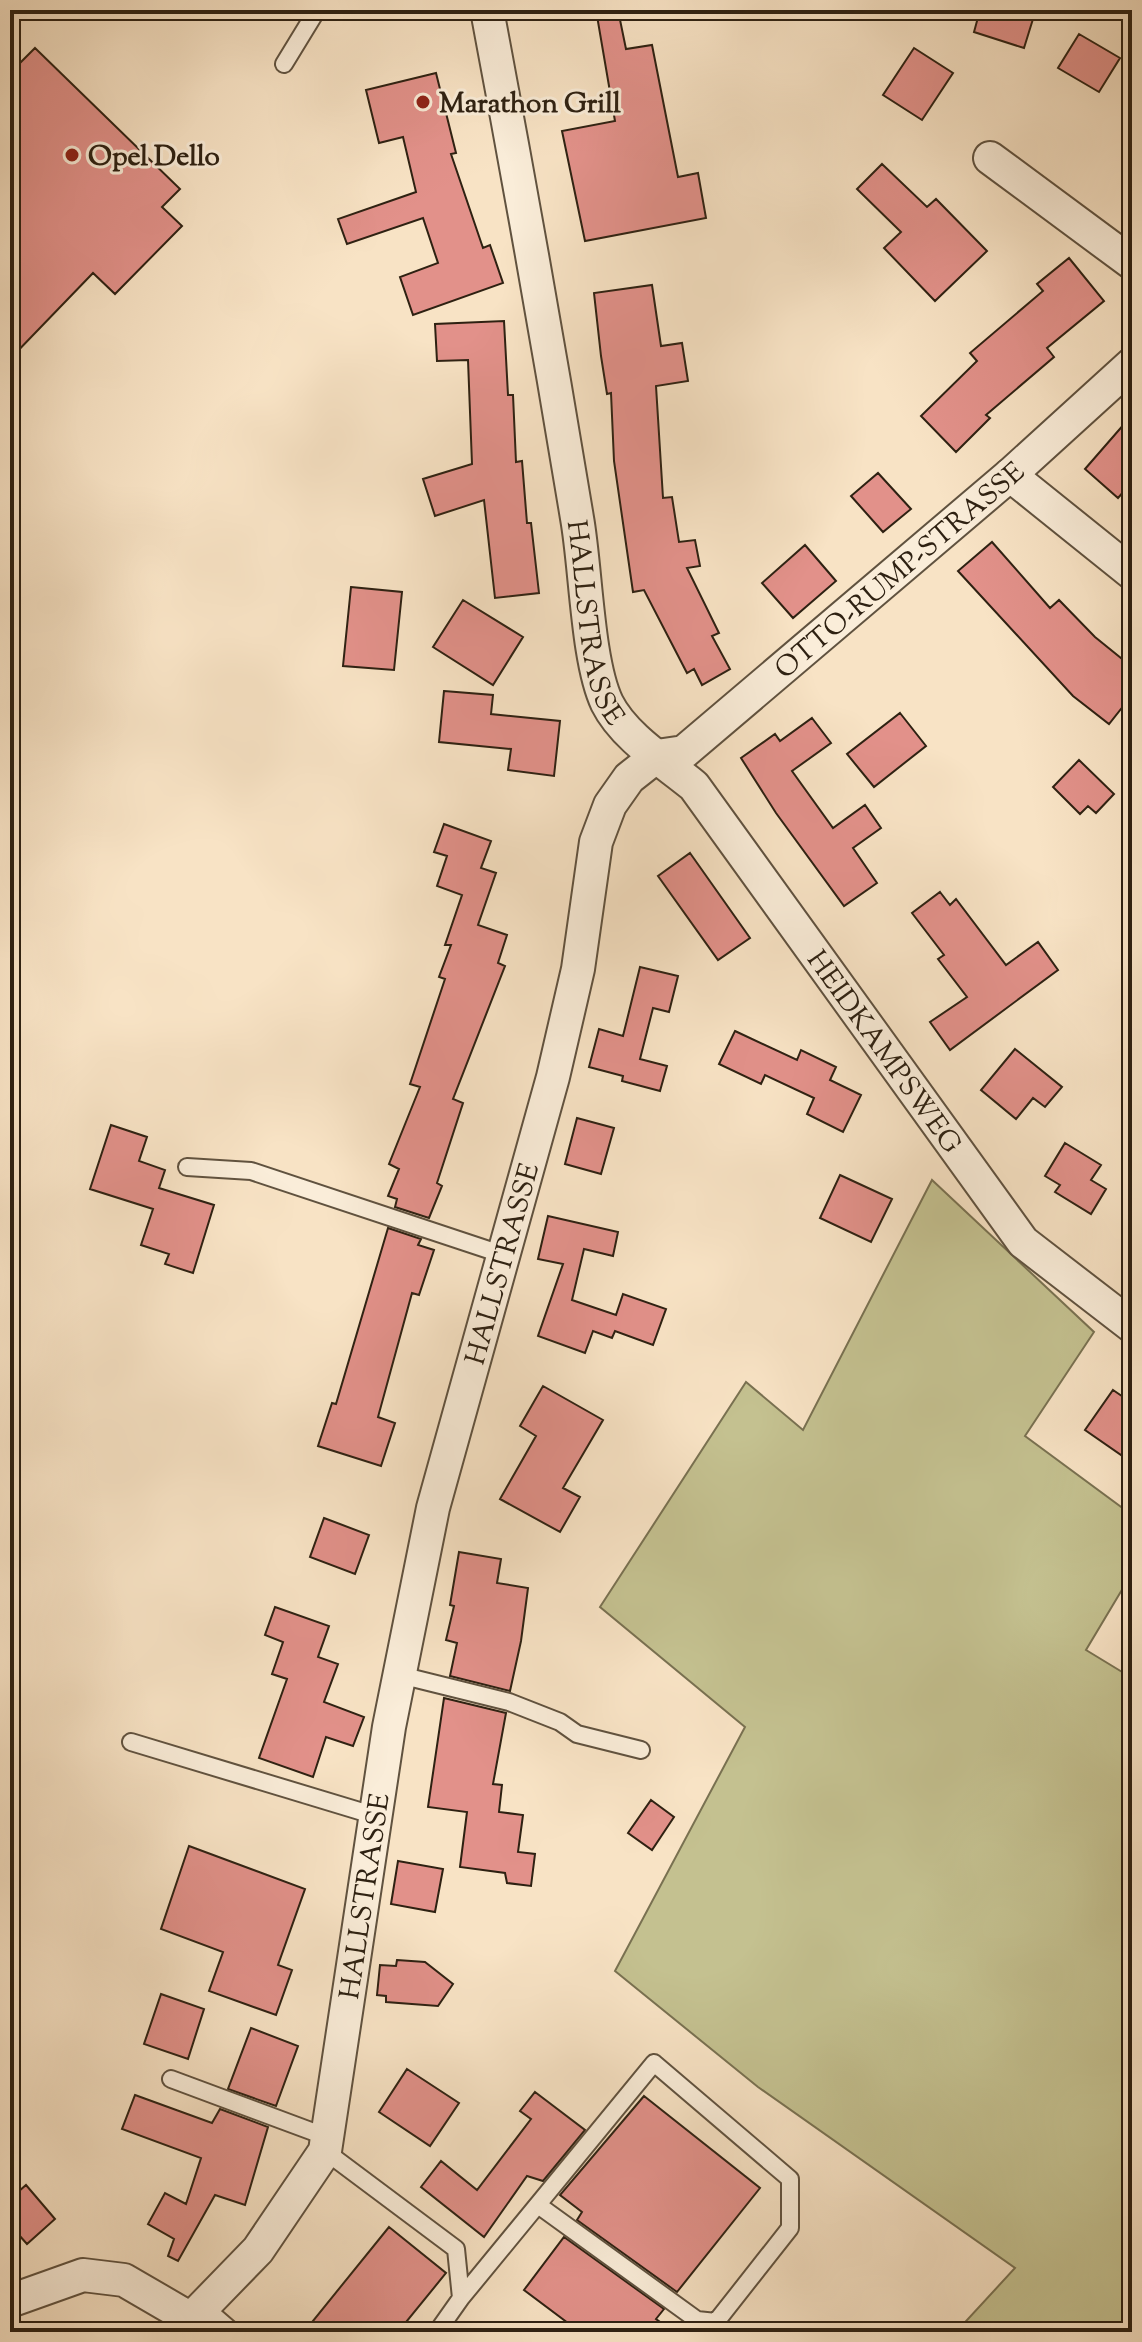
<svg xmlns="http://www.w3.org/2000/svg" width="1142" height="2342" font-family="'Sorts Mill Goudy',serif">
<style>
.green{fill:#c4c190;stroke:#797151;stroke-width:2}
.building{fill:#e2918a;stroke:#2e2112;stroke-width:2}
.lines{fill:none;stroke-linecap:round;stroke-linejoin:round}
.lane-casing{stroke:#60523f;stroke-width:20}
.street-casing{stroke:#60523f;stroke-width:36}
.lane{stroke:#faedd9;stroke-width:16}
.street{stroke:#faedd9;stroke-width:32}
.poi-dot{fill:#8f2418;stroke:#faedd9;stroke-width:3}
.labels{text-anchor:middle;stroke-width:6;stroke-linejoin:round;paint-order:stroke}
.poi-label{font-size:28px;font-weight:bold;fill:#2e2112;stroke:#faedd9;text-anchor:start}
.street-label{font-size:28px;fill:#2e2112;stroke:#faedd9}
</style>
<rect width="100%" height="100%" fill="#f8e3c5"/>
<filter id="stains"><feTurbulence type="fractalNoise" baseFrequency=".0025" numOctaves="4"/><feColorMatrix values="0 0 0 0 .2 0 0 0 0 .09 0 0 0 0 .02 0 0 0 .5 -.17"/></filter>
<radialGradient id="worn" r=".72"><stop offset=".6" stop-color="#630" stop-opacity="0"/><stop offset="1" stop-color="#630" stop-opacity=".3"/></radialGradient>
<path class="green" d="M932 1180 1094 1332 1025 1436 1132 1515V1573L1086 1650 1132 1678V2332H956L1015 2268 758 2087 615 1971 745 1727 600 1607 746 1382 803 1430Z"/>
<path class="building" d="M596 10H618L626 49 652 45 678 177 698 173 706 218 585 241 562 131 615 121Z
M980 10H1006L1033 19 1024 48 974 32Z
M1079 34 1120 58 1099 92 1058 68Z
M35 48 180 189 162 207 182 226 115 294 93 273 10 359V73Z
M914 48 953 73 922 120 883 95Z
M436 73 456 153 451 154 483 248 490 245 503 283 413 315 400 277 438 263 423 218 347 244 338 219 416 192 403 137 379 143 366 90Z
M882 164 927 207 936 199 987 251 935 301 884 248 901 232 857 189Z
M1069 258 1104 301 1047 348 1054 357 986 415 990 418 956 452 921 416 977 361 970 353 1043 291 1037 284Z
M652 285 661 346 682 343 688 381 656 386 663 498 672 497 679 542 695 540 700 566 687 568 719 633 712 636 730 669 702 685 694 669 687 673 644 590 633 592 614 461 611 393 607 394 601 356 594 293Z
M504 321 508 395H513L516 462 522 461 527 523H531L539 593 495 598 484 500 435 516 423 479 472 464 468 360 437 361 435 324Z
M1132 415V482L1118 498 1085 469Z
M878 473 911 509 883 532 851 496Z
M992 542 1050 608 1059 600 1095 637 1132 667V695L1109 724 1073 696 958 571Z
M805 545 836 581 793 618 762 583Z
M351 587 402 592 394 670 343 666Z
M463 600 523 637 493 685 433 647Z
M444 691 493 695 491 714 560 721 554 776 508 770 511 749 439 742Z
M900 713 926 746 874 787 847 754Z
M812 718 831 743 792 771 833 828 865 805 881 828 853 848 877 883 844 906 776 813 741 758 775 734 780 741Z
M1079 760 1114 794 1096 813 1088 806 1080 814 1053 787Z
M444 824 491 841 481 868 496 873 478 925 507 935 498 963 505 966 453 1099 463 1103 437 1183 442 1186 429 1218 395 1207 397 1199 388 1196 399 1169 389 1164 420 1087 410 1084 445 979 439 977 451 945H445L462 895 437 886 447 856 434 852Z
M690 853 750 938 718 960 658 876Z
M940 892 950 905 956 899 1006 965 1038 942 1058 970 950 1050 930 1022 967 997 938 959 944 955 912 913Z
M640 967 678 976 669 1012 653 1008 640 1059 667 1066 660 1091 622 1081 623 1076 589 1067 599 1029 623 1036Z
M735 1031 797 1060 801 1050 836 1067 830 1080 861 1095 843 1132 807 1114 814 1098 765 1075 761 1084 719 1064Z
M1015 1049 1062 1087 1045 1107 1033 1098 1016 1119 981 1090Z
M577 1118 614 1128 601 1174 565 1164Z
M111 1125 147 1137 139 1161 165 1170 159 1188 214 1205 193 1273 165 1264 169 1254 141 1245 153 1209 90 1189Z
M1065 1143 1101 1165 1091 1180 1106 1189 1091 1214 1055 1192 1060 1185 1045 1176Z
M840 1175 892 1199 871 1242 820 1218Z
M548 1216 618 1232 613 1256 584 1249 572 1300 616 1315 623 1294 666 1309 653 1345 615 1331 612 1338 593 1331 585 1353 538 1336 563 1264 538 1259Z
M388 1228 421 1239 418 1245 434 1250 419 1295 412 1293 378 1417 395 1423 381 1466 318 1446 332 1403 336 1404Z
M543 1386 603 1420 563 1488 580 1497 560 1532 500 1499 536 1436 520 1426Z
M1113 1390 1132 1403V1446L1124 1457 1085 1430Z
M324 1518 369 1535 355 1574 310 1557Z
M459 1552 501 1559 497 1583 528 1588 521 1641 510 1691 450 1676 457 1643 446 1640 454 1606 450 1605Z
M275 1607 329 1626 318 1657 338 1664 324 1702 364 1717 353 1746 326 1737 313 1777 259 1758 287 1679 272 1674 283 1642 265 1635Z
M444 1698 506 1713 493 1784 502 1785 499 1812 523 1815 518 1852 535 1854 531 1886 507 1883 505 1873 460 1867 467 1812 428 1807Z
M651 1800 674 1817 652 1850 628 1833Z
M189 1846 305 1889 278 1965 292 1970 276 2015 209 1991 223 1952 161 1929Z
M398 1861 443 1869 435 1912 391 1904Z
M397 1960 425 1962 453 1984 438 2006 386 2002V1996L377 1995 380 1965 396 1966Z
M161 1994 204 2009 188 2059 144 2044Z
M251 2028 298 2046 276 2106 228 2089Z
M407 2069 459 2103 430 2146 379 2112Z
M535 2092 585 2130 543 2181 527 2176 484 2237 421 2187 441 2161 477 2190 531 2119 520 2111Z
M135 2095 212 2123 220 2109 268 2127 245 2205 215 2195 178 2261 168 2256 174 2239 148 2224 165 2193 186 2204 201 2158 122 2129Z
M644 2096 760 2188 677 2292 577 2220 582 2212 560 2195Z
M26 2185 55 2219 27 2244 10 2225V2199Z
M389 2227 446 2273 398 2332H304Z
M564 2237 664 2309 656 2319 674 2332H580L524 2290Z"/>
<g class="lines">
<g class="lane-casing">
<path id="lane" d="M284 64 317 10
M187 1167 251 1171 504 1255
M400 1675 509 1702 560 1722 577 1734 641 1750
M131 1742 376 1816
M171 2079 327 2137
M325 2151 456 2249 461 2298 437 2332
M461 2298 654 2063 790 2179V2228L716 2322 697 2320 538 2205
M204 2307 233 2332"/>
</g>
<g class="street-casing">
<g id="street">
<path id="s1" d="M487 10C519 179 549 348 577 518 586 568 587 661 607 703 624 737 665 762 694 786L1023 1242 1132 1326"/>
<path d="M990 158 1132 263"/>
<path d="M1010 475 1132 573"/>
<path id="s2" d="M10 2301 83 2275 124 2280 191 2319 258 2250 325 2151 389 1727 433 1508 553 1077 578 969 596 842 610 805 629 778 657 756 684 752 1010 475 1132 364"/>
</g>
</g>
<use href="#lane" class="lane"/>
<use href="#street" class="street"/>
</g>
<g class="poi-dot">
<circle cx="423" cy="102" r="8"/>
<circle cx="72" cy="155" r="8"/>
</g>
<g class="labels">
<g class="poi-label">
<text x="439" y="112">Marathon Grill</text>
<text x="88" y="165">Opel Dello</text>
</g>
<g class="street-label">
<text dy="10" stroke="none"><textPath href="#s2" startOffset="2168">OTTO-RUMP-STRASSE</textPath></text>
<text dy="10" stroke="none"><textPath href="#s1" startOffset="622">HALLSTRASSE</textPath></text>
<text dy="10" stroke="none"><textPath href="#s1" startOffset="1152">HEIDKAMPSWEG</textPath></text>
<text dy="10" stroke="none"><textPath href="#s2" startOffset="1318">HALLSTRASSE</textPath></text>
<text dy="10" stroke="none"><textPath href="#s2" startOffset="670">HALLSTRASSE</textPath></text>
</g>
</g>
<rect width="1142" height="2342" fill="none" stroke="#f8e3c5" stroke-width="40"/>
<rect x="12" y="12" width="1118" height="2318" fill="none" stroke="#2e2112" stroke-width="4"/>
<rect x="20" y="20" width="1102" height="2302" fill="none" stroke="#2e2112" stroke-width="2"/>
<rect width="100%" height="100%" filter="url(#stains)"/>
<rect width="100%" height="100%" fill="url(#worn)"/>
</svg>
